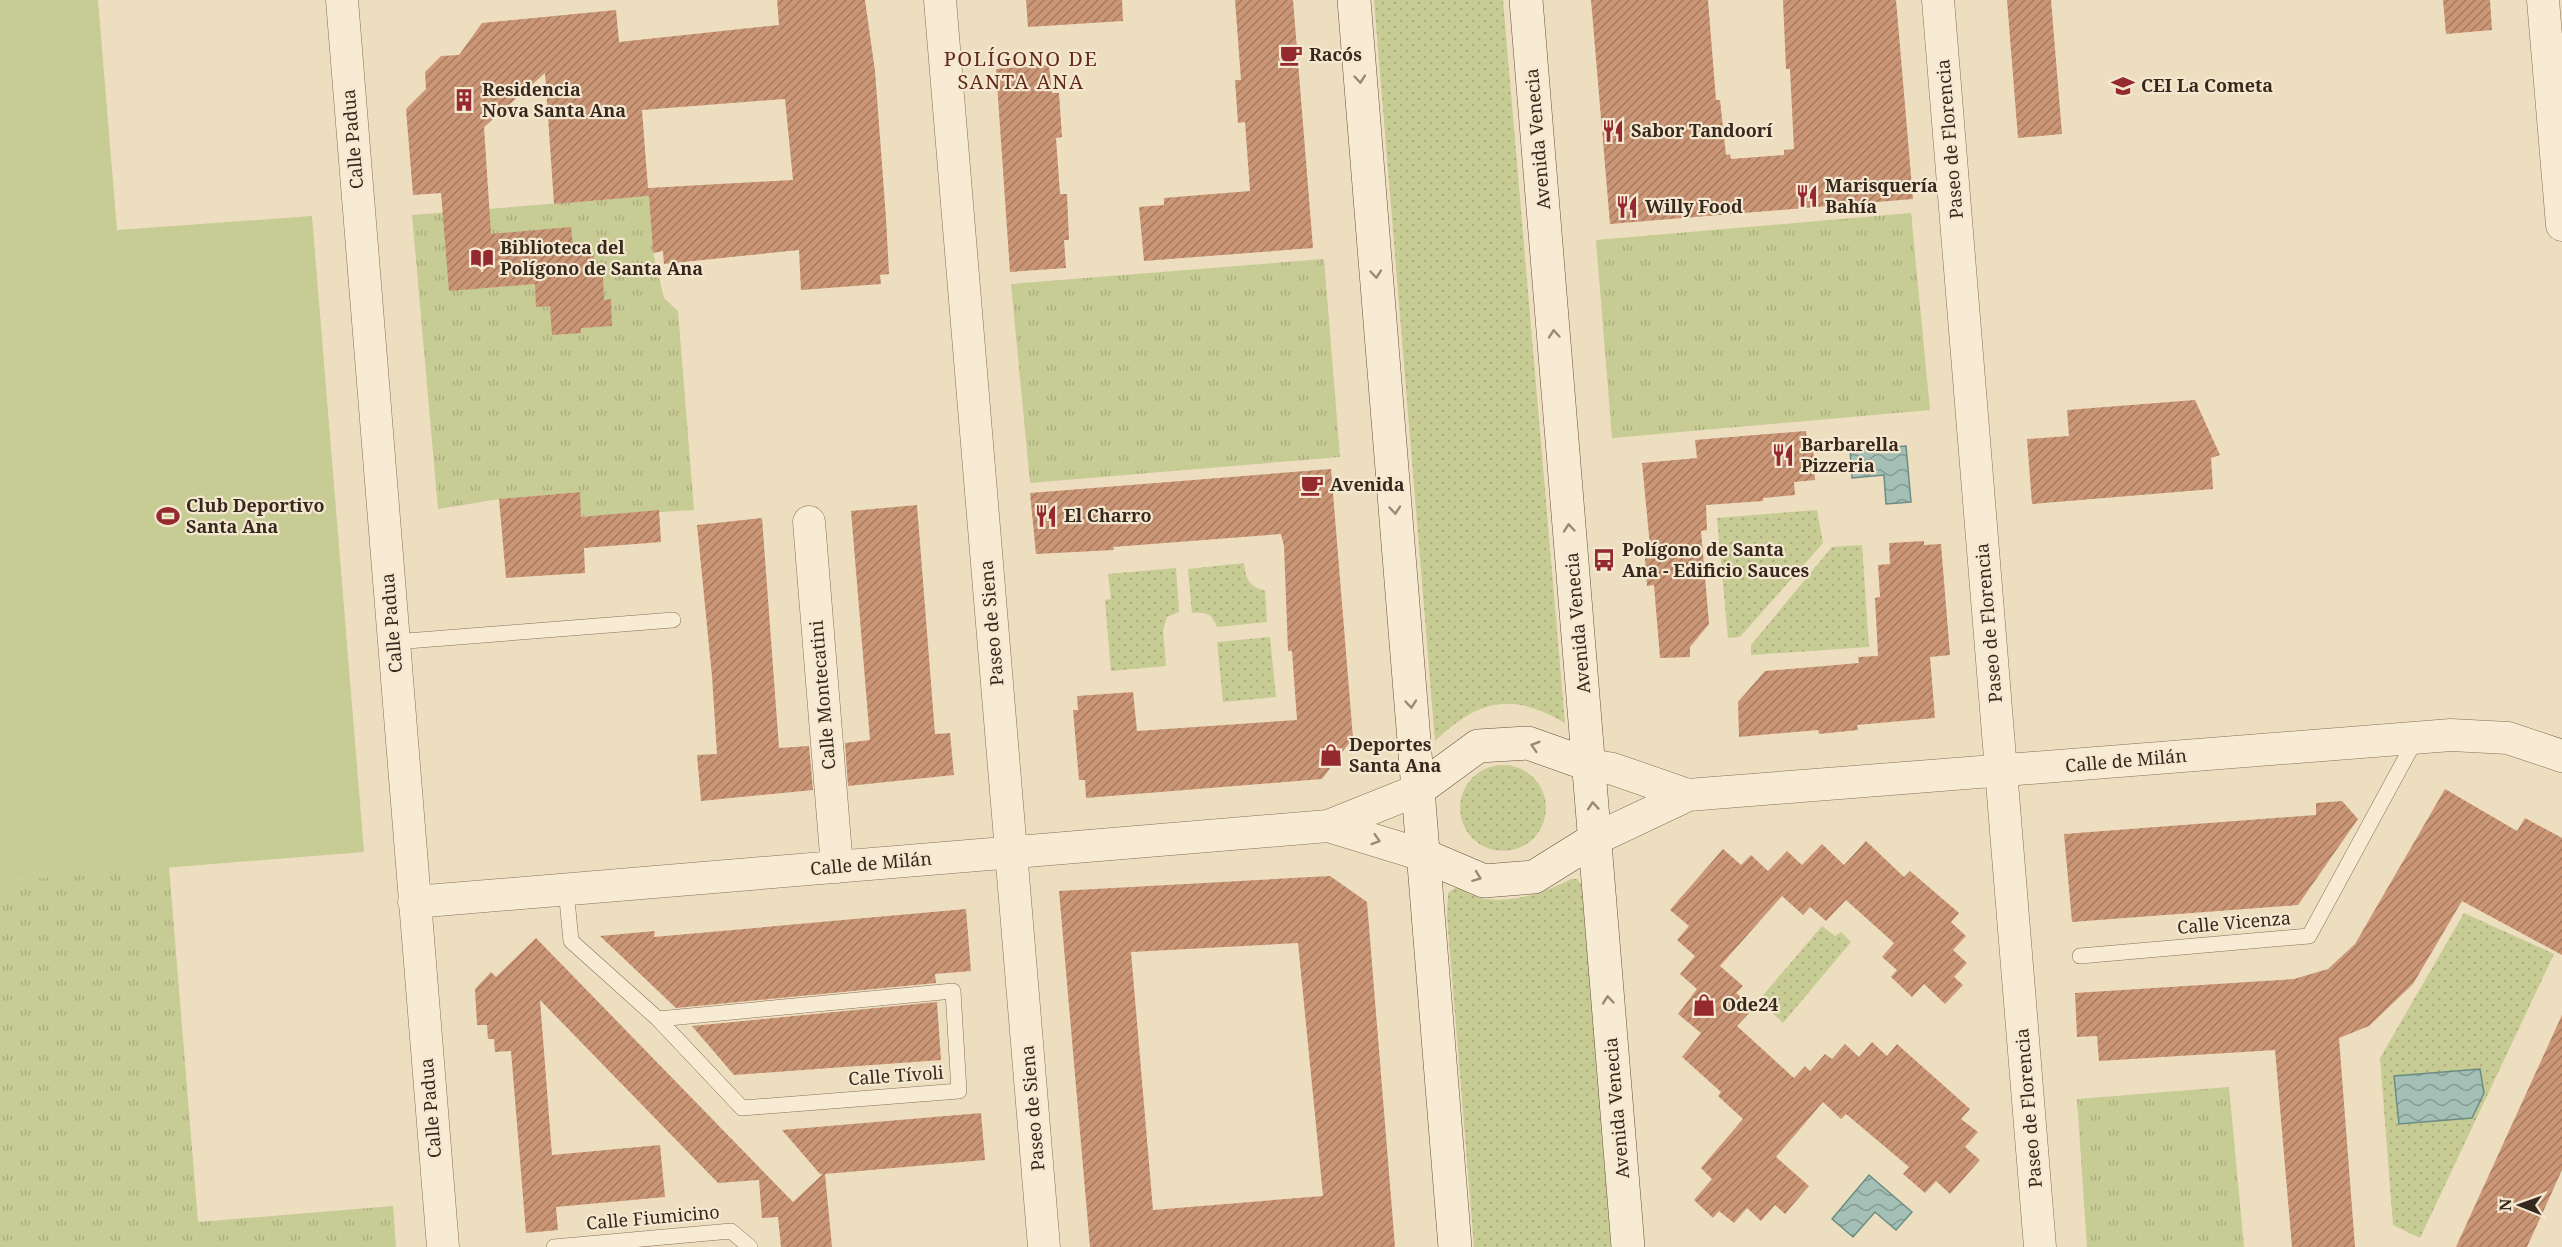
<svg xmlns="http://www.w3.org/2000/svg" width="2562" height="1247" font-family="'Noto Serif',serif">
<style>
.grass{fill:url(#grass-tufts)}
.garden{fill:url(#garden-dots)}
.pitch{fill:#c7cb94}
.water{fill:url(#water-waves);stroke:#6a8d83;stroke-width:1.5}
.building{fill:url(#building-hatch);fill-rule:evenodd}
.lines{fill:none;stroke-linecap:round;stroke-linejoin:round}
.lane-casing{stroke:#866f58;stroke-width:16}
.street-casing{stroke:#866f58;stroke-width:33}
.secondary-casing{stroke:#68503c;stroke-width:34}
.lane{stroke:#f8ebd3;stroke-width:15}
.street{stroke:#f8ebd3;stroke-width:32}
.secondary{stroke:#f8ebd3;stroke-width:33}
.oneway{stroke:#978a78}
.labels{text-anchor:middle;stroke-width:4.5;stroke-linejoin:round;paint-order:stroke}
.poi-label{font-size:18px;font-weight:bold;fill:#36281d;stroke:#f5e8d0;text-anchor:start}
.street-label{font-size:18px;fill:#36281d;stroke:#f5e8d0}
.neighbourhood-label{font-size:20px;letter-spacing:1.5px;fill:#62281c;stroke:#f5e8d0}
</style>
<defs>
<pattern id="grass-tufts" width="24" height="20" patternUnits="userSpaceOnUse" patternTransform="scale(1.5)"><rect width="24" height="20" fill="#c7cb94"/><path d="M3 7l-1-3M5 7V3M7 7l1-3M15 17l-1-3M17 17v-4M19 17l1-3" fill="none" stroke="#acae7f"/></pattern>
<pattern id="garden-dots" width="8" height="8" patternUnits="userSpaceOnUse" patternTransform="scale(1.5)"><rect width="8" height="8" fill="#c7cb94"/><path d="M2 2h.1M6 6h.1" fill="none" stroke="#acae7f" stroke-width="1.8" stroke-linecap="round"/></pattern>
<pattern id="water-waves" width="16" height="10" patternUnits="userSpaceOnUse" patternTransform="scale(1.5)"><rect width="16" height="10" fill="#a3bfb6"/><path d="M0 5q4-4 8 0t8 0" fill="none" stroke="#869b93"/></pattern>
<pattern id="building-hatch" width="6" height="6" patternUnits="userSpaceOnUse" patternTransform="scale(1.5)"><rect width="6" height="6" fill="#cb9676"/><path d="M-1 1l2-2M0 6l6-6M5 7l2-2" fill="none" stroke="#a67a60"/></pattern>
</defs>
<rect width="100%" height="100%" fill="#eddec0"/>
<path class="grass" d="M649 196 653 253 664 298 678 311 694 510 581 517 579 492 499 499 438 509 412 215Z
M1911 213 1930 410 1612 438 1596 240Z
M1324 259 1340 457 1030 483 1011 284Z
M169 867 198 1222 393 1206 396 1247H0V881Z
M2229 1087 2244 1247H2087L2077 1099Z"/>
<path class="garden" d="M1374 0H1503L1565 723C1511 692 1480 699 1435 741Z
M1817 510 1823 543 1740 637 1728 638 1717 518Z
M1862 545 1869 647 1751 655V645L1832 547Z
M1244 563C1246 580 1249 586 1265 591L1267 622 1217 627C1212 613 1206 612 1192 613L1188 569Z
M1176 568 1179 612 1167 617 1163 630 1166 666 1111 671 1105 600 1111 599 1108 574Z
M1270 637 1276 697 1223 702 1217 642Z
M1460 808a43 43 0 1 1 86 0a43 43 0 1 1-86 0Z
M1571 879H1577L1581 884 1585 904 1611 1247H1474L1447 916 1448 893 1458 886C1487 913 1541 895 1571 879Z
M2464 913 2554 954 2420 1238 2393 1225 2380 1058Z
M1822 926 1835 936 1841 932 1851 942 1783 1023 1759 1000Z"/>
<path class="pitch" d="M0 0H98L117 230 312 216 364 852 0 881Z"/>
<path class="water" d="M1906 446 1911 502 1886 504 1884 475 1852 478 1850 450Z
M2480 1069 2484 1093 2472 1118 2399 1124 2394 1076Z
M1869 1175 1912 1212 1896 1230 1875 1212 1853 1237 1832 1219Z"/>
<path class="building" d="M777 0H865L875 71 886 218 889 274 880 275 881 284 801 290 799 250 664 264 663 251 653 253 649 196 554 204 545 73 484 127 491 234 571 227 574 255 594 254 595 277H603L604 300 611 299 612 326 581 328V333L552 335 550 306 536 307 535 284 449 291 441 193 413 195 406 109 426 89 425 72 441 56 459 55 482 23 616 10 619 42 779 25ZM785 99 793 180 648 188 642 110Z
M1026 0H1122L1123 21 1028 27Z
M1235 0H1293L1313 248 1144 261 1139 207 1164 205V198L1250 191 1245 122 1238 123 1235 80H1241Z
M1591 0H1708L1716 100H1720L1726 155 1730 154 1731 159 1784 155V150L1794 149 1790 69H1786L1783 0H1896L1913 199 1610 224Z
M2007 0H2051L2062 134 2018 138Z
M2443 0H2490L2492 30 2446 34Z
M1049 65 1052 93H1059L1062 137 1056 138 1060 194H1067L1069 240H1064L1066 268 1010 272 996 69Z
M2195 400 2220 455 2211 458 2213 489 2032 504 2027 439 2069 436 2067 410Z
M1806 431 1808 447H1813L1815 480 1794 482 1795 495 1763 498V501L1706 505 1707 530 1701 531 1709 624 1690 647V657L1660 658 1654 585 1647 586 1644 547 1650 546 1642 463 1697 458 1695 440Z
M1331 469 1353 738 1322 779 1086 798 1085 780H1079L1073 710H1078L1077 696 1133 692 1137 731 1297 720 1292 651H1288L1284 546 1281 534 1113 547 1114 550 1036 554 1030 493Z
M580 492 581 517 659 510 661 542 584 548 585 573 506 578 499 499Z
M917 505 935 734 950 733 954 775 848 786 845 743 870 740 851 511Z
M762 518 779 748 809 746 813 790 701 801 697 755 717 754 712 676 697 525Z
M1924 541V545L1941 544 1950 655 1930 657 1935 718 1857 725 1858 730 1819 734 1818 730 1739 737 1738 702 1765 671 1859 663 1858 657 1878 656 1875 598 1880 597 1878 565 1890 564 1889 543Z
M2445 789 2517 831 2525 818 2562 838V955L2462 901 2413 984 2369 1026 2339 1038 2355 1247H2292L2275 1050 2099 1061 2097 1036 2077 1037 2075 993 2294 979 2328 969 2355 944Z
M2342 801 2358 819 2298 905 2072 922 2064 834 2316 815V803Z
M1866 841 1904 877 1910 871 1959 913 1951 922 1966 936 1953 950 1967 963 1954 977 1963 985 1945 1004 1924 984 1912 997 1891 977 1897 970 1882 957 1894 943 1846 900 1826 921 1810 907 1803 915 1782 896 1720 966 1743 986 1736 993 1754 1008 1737 1026 1794 1078 1805 1066 1810 1071 1825 1054 1832 1059 1845 1044 1859 1057 1872 1042 1887 1056 1897 1044 1970 1109 1961 1119 1978 1132 1965 1147 1980 1160 1950 1194 1936 1181 1925 1193 1903 1174 1909 1167 1846 1114 1841 1119 1823 1102 1776 1157 1809 1186 1785 1214 1775 1205 1761 1221 1747 1208 1734 1223 1719 1211 1713 1218 1694 1200 1712 1179 1701 1168 1743 1119 1718 1096 1721 1092 1682 1057 1701 1033 1678 1014 1697 989 1680 974 1695 956 1677 940 1689 926 1670 910 1723 849 1741 865 1751 855 1768 871 1787 851 1802 865 1822 844 1844 865Z
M1330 876 1367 902 1395 1247H1090L1059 891ZM1298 943 1323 1196 1153 1210 1131 952Z
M966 909 971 971 935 974 936 983 676 1008 600 936 655 931 654 937Z
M536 938 793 1202 823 1174H820L782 1130 981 1113 985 1160 825 1174 832 1247H781L778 1217 762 1218 759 1180 718 1183 540 1000 552 1155 660 1145 665 1197 556 1207 558 1230 526 1233 511 1051 495 1052 494 1039H488L487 1025H477L475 989 491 972 496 977Z
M937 1002 941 1060 734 1075 692 1026Z
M2562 1015V1170L2527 1247H2456Z"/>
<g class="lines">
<g class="lane-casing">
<path id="lane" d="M394 642 673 620
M566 889 571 941 658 1019 742 1108 959 1091 953 991 658 1019
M2080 956 2309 936 2417 737
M554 1247 731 1231 750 1247"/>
</g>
<g class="street-casing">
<path id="street" d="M342 0 443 1247
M940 0 1044 1247
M1938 0 2040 1247
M2543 0 2562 225
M809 522 837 867
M1590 765 1613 769 1688 795
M1328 826 1423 855
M1595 839 1688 795 1713 793 2451 735 2508 738 2562 756
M414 902 1328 826 1418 790"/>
</g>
<g class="secondary-casing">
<path id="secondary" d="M1354 0 1455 1247
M1526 0 1628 1247
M1418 790 1478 746 1528 743 1590 765
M1423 855 1484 881 1534 877 1595 839"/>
</g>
<use href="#lane" class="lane"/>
<use href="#street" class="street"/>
<use href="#secondary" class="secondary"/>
</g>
<defs><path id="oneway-chevron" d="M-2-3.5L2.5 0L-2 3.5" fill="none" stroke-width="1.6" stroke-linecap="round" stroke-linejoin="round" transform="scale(1.5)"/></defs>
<g class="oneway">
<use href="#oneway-chevron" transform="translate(1360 79) rotate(85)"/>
<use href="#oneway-chevron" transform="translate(1376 274) rotate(85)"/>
<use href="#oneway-chevron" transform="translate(1554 334) rotate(-95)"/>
<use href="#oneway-chevron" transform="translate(1395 510) rotate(85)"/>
<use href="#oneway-chevron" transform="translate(1569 528) rotate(-95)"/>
<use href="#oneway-chevron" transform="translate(1411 704) rotate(85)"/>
<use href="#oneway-chevron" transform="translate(1535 746) rotate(-163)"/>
<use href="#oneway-chevron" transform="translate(1593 806) rotate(-94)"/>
<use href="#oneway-chevron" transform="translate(1376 840) rotate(17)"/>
<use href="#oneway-chevron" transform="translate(1477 877) rotate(20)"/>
<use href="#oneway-chevron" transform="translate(1608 1000) rotate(-95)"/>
</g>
<defs>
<g id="cafe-bare" transform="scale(1.8)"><path d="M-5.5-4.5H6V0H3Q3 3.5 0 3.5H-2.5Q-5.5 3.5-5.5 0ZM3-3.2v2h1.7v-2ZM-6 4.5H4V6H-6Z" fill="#94292f" stroke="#f5e8d0" stroke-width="2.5" paint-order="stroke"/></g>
<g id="school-bare" transform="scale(1.8)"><path d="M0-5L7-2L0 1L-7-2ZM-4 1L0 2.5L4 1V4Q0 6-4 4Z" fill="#94292f" stroke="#f5e8d0" stroke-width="2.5" paint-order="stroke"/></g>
<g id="building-bare" transform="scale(1.8)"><path d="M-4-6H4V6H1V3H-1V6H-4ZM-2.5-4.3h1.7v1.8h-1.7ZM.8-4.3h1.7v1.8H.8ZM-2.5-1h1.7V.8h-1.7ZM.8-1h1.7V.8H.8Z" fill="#94292f" stroke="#f5e8d0" stroke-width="2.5" paint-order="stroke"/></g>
<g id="restaurant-bare" transform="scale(1.8)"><path d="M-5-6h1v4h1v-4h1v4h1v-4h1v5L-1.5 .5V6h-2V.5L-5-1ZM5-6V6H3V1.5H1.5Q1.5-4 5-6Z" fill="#94292f" stroke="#f5e8d0" stroke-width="2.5" paint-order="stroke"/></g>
<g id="library-bare" transform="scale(1.8)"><path d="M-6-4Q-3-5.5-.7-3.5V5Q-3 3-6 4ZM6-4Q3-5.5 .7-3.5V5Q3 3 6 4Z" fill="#94292f" stroke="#f5e8d0" stroke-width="2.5" paint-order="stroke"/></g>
<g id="stadium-bare" transform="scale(1.8)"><path d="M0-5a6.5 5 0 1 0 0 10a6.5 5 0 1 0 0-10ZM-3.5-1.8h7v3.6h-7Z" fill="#94292f" stroke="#f5e8d0" stroke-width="2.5" paint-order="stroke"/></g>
<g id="bus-bare" transform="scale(1.8)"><path d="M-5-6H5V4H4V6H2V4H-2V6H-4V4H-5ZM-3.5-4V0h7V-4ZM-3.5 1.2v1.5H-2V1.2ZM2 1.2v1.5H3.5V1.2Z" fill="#94292f" stroke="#f5e8d0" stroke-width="2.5" paint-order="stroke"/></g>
<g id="shop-bare" transform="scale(1.8)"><path d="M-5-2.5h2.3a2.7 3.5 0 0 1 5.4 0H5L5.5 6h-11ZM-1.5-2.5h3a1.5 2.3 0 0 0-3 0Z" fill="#94292f" stroke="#f5e8d0" stroke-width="2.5" paint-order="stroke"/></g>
</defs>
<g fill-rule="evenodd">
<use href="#cafe-bare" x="1291" y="55"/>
<use href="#school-bare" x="2123" y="86"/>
<use href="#building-bare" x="464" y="100"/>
<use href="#restaurant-bare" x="1613" y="131"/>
<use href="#restaurant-bare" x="1807" y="196"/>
<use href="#restaurant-bare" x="1627" y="207"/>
<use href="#library-bare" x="482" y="258"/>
<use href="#restaurant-bare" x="1783" y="455"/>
<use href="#cafe-bare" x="1312" y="485"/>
<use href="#stadium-bare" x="168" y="516"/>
<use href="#restaurant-bare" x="1046" y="516"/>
<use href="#bus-bare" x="1604" y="560"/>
<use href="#shop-bare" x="1331" y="755"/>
<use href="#shop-bare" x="1704" y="1005"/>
</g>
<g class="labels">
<g class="poi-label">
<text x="1309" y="61">Racós</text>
<text x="2141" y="92">CEI La Cometa</text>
<text x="482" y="96">Residencia<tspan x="482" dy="21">Nova Santa Ana</tspan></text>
<text x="1631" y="137">Sabor Tandoorí</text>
<text x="1825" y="192">Marisquería<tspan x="1825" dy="21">Bahía</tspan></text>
<text x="1645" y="213">Willy Food</text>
<text x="500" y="254">Biblioteca del<tspan x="500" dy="21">Polígono de Santa Ana</tspan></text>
<text x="1801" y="451">Barbarella<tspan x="1801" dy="21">Pizzeria</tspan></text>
<text x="1330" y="491">Avenida</text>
<text x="186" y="512">Club Deportivo<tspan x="186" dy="21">Santa Ana</tspan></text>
<text x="1064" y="522">El Charro</text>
<text x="1622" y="556">Polígono de Santa<tspan x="1622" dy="21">Ana - Edificio Sauces</tspan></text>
<text x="1349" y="751">Deportes<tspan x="1349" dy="21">Santa Ana</tspan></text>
<text x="1722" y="1011">Ode24</text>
</g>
<g class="street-label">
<text transform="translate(353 139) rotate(-95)" y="6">Calle Padua</text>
<text transform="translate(1538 139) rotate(-95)" y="6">Avenida Venecia</text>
<text transform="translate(1950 139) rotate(-95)" y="6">Paseo de Florencia</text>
<text transform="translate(392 623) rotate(-95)" y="6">Calle Padua</text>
<text transform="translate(992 623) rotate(-95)" y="6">Paseo de Siena</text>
<text transform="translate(1578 623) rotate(-95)" y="6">Avenida Venecia</text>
<text transform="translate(1989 623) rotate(-95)" y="6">Paseo de Florencia</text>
<text transform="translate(823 695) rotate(-95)" y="6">Calle Montecatini</text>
<text transform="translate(2126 761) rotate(-5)" y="6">Calle de Milán</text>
<text transform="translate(871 864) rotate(-5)" y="6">Calle de Milán</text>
<text transform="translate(2234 923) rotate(-5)" y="6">Calle Vicenza</text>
<text transform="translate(896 1076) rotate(-4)" y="6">Calle Tívoli</text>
<text transform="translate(431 1108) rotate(-95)" y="6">Calle Padua</text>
<text transform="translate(1033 1108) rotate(-95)" y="6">Paseo de Siena</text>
<text transform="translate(1617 1108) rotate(-95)" y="6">Avenida Venecia</text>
<text transform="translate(2029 1108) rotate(-95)" y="6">Paseo de Florencia</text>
<text transform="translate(653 1218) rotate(-5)" y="6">Calle Fiumicino</text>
</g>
<g class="neighbourhood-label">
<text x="1021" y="66">POLÍGONO DE<tspan x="1021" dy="23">SANTA ANA</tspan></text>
</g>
</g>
<g transform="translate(2520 1205) rotate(271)" stroke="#f5e8d0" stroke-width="4.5" paint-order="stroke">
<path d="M0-4.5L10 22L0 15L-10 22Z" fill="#36281d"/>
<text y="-9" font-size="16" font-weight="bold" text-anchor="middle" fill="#36281d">N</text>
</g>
</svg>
